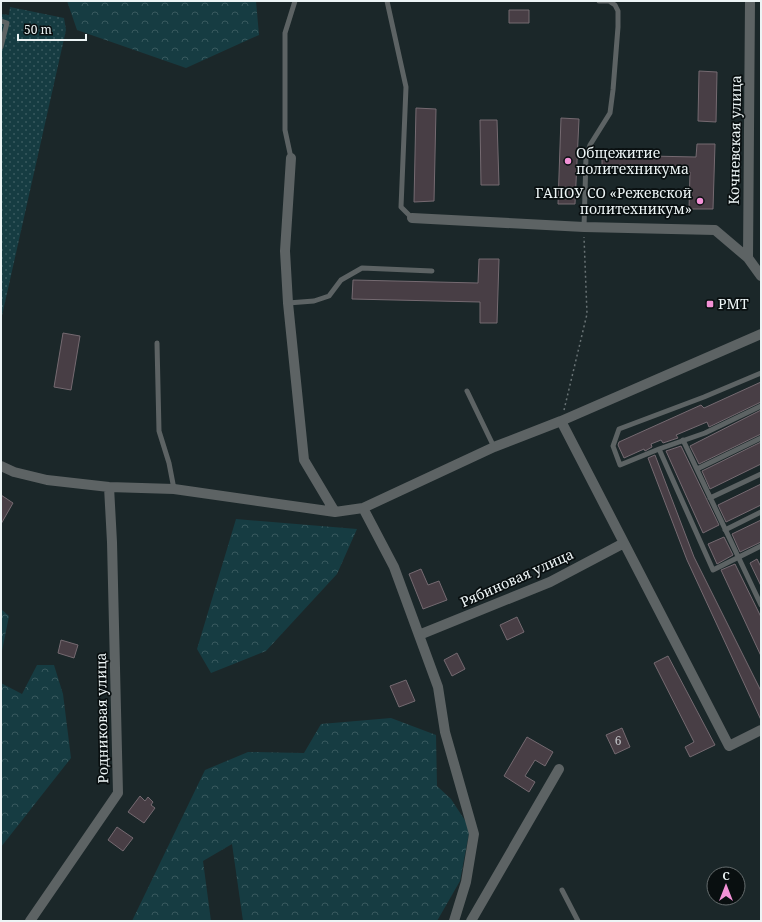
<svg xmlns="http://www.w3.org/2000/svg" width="762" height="922" font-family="'Noto Serif',serif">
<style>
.forest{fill:url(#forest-crowns)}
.park{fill:url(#park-dots)}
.building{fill:#483e45;stroke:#756a71}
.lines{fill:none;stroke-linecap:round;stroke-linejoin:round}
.path{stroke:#697375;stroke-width:1.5;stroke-dasharray:2 3;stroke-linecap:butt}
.lane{stroke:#5d6364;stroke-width:5}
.street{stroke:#5d6364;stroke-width:10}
.poi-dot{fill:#f391d6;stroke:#090f10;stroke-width:1.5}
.labels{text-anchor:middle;stroke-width:3.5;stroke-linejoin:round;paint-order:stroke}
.number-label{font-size:12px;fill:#c3c6c9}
.street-label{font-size:14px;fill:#ecf4f5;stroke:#090f10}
.poi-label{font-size:14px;fill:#ecf4f5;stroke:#090f10;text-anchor:start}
</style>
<defs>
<pattern id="forest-crowns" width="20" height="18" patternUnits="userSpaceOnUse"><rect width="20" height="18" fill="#163c42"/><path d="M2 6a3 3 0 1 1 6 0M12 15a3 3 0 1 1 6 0" fill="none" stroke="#38595e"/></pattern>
<pattern id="park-dots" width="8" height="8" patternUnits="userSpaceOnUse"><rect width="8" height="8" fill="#163c42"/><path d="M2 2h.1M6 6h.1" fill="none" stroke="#38595e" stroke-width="1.8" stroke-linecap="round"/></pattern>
</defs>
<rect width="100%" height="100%" fill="#1b2729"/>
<path class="forest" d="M67 1H256L259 35 186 68 77 30Z
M236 519 357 529 337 574 266 651 211 673 197 649Z
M1 609 9 616 1 656Z
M37 665H54L63 694 71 758 1 847V683L22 694Z
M391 718 436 735 437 786 451 799 470 828 460 881 437 921H243L232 844 203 861 211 921H132L205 770 248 752 304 753 321 724Z"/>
<path class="park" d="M10 7 64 18 66 30 1 320V14L9 15Z"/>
<path class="building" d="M509 10H529V23H509Z
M699 71 717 72 716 122 698 121Z
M416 108 436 109 434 201 414 202Z
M561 118 579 119 575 204H558Z
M480 120H497L499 185H481Z
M697 144H715L713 209H689L690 172 602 169V155L696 157Z
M479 259H499L497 323H480V302L352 299 353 280 478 283Z
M63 333 80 336 71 390 54 387Z
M761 382V402L709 427 707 422 676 435 678 438 663 443 661 440 651 444 652 447 645 451 644 449 624 458 618 445 619 442 701 405 704 408Z
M761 410V434L699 464 690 446Z
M761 442V464L710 489 702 471Z
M681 446 719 525 703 533 666 451Z
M655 455 694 557 761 691V720L687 560 648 458Z
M761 484V505L726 522 718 505Z
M1 495 13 503 1 524Z
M761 520V542L740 552 732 534Z
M724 537 733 555 717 564 708 544Z
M757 559 761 567V586L750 563Z
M735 564 761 617V656L721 570Z
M421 569 428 585 439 581 447 600 423 609 409 574Z
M517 617 524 632 507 640 500 625Z
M61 640 78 645 74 658 58 653Z
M457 653 465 669 452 676 444 660Z
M668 656 715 745 690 757 685 747 694 742 654 663Z
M406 680 415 701 399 707 390 686Z
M622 728 630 747 615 754 606 735Z
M527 737 553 752 545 766 535 760 525 776 535 782 529 792 504 776Z
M140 796 145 801 148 797 153 802 151 805 155 808 144 823 128 812Z
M117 827 133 838 123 851 108 840Z"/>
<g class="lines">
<path class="path" d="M564 410 587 314 584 237"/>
<path class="lane" d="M387 1 406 87 401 207 412 218
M1 21 7 23 1 47
M291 158 285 130V33L295 1
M584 227 586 157 590 145 610 113 613 90 618 27V11L615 5 609 1H599
M288 303 314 301 329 296 341 280 362 268 432 271
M157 343 159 431 169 463 174 489
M761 373 704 397 619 429 613 446 620 465 659 449 705 433 761 406
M467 391 494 447
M683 440 761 605
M659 449 713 570 761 546
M697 469 761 438
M710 498 761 474
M725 530 761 512
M562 890 578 921"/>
<path class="street" d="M750 1 748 258 761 276
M291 158 285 251 288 303 304 460 335 512
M412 218 584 227 715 230 748 258
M561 421 729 746 761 730
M1 466 14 472 47 480 109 487 174 489 335 512 363 508 494 447 561 421 761 334
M363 508 394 567 438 687 445 732 474 834 466 882 454 921
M419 635 550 582 624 543
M30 921 118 793 112 542 109 487
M471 921 559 769"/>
</g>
<g class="poi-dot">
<circle cx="568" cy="161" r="4"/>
<circle cx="700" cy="201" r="4"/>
<rect x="706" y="300" width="8" height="8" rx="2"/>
</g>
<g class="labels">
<g class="number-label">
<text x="618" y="745">6</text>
</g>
<g class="street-label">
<text transform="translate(735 140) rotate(-89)" y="5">Кочневская улица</text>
<text transform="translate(517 578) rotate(-24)" y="5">Рябиновая улица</text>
<text transform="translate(102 718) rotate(-91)" y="5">Родниковая улица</text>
</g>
<g class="poi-label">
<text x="576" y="158">Общежитие<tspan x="576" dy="16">политехникума</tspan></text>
<text x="692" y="198" text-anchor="end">ГАПОУ СО «Режевской<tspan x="692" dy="16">политехникум»</tspan></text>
<text x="718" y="309">РМТ</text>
</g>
</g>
<rect width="762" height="922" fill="none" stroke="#ecf4f5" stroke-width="4"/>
<g transform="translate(726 886)"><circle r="19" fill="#090f10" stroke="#646b6c"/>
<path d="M0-3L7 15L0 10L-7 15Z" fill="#f391d6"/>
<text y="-6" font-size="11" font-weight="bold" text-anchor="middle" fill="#ecf4f5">С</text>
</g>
<path d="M18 34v6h68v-6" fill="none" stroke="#ecf4f5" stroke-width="2"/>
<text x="24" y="34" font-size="12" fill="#ecf4f5" stroke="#090f10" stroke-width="3" paint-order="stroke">50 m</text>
</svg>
